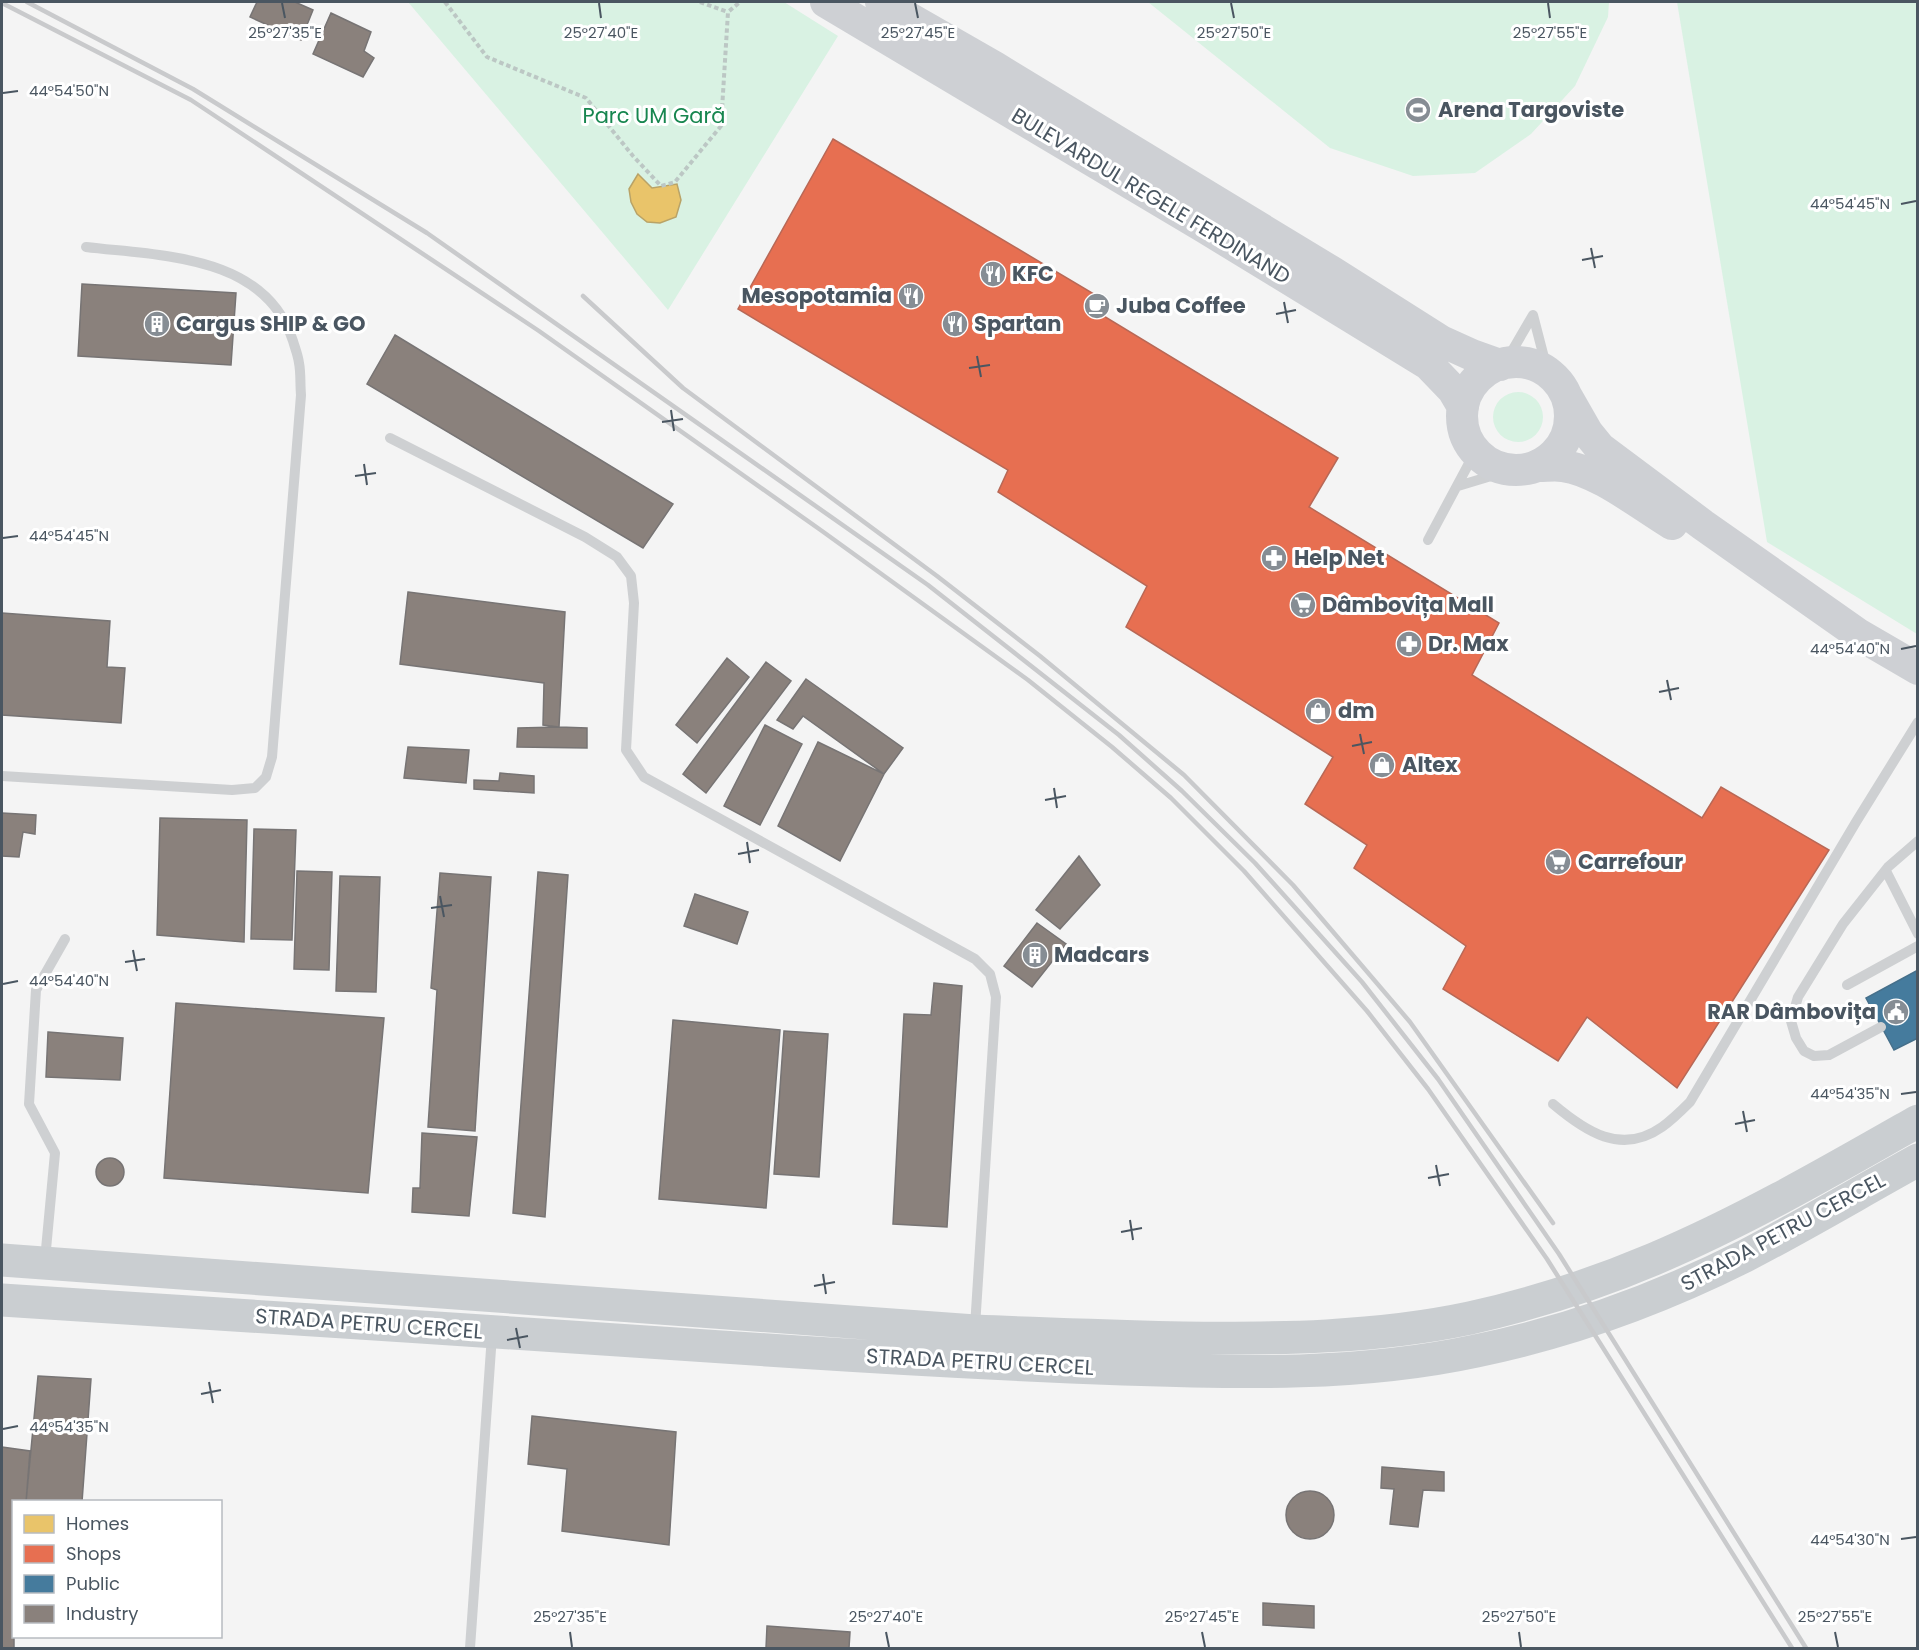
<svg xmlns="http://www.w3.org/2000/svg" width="1919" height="1650" font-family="Poppins,sans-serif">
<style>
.green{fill:#d9f2e3}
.homes{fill:#e9c46a;stroke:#b9a367;stroke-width:1.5}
.shops{fill:#e76f51;stroke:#b86856;stroke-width:1.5}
.public{fill:#457b9d;stroke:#46708b;stroke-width:1.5}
.industry{fill:#8a817c;stroke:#777474;stroke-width:1.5}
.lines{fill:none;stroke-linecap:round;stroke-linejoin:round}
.path{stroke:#bcc7c4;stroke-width:4;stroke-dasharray:4.5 3;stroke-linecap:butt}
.service{stroke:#ced0d2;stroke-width:10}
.secondary{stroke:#ced0d4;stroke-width:32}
.primary{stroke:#caced1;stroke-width:33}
.rail{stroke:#c9cacc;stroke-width:4.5}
.ticks{fill:none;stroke:#4a5661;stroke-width:2}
.labels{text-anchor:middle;stroke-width:6;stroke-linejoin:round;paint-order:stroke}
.poi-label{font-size:21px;font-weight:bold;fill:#4a5661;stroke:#fff;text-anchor:start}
.park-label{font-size:21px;fill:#17864f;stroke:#fff}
.street-label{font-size:21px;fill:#4a5661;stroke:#fff}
.ticks-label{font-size:15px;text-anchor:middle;fill:#4a5661;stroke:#fff;stroke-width:6;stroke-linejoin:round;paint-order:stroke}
</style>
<rect width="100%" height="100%" fill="#f4f4f4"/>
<path class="green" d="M408 2H784L838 36 668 310Z
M1148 2H1609L1608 17 1575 86 1531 134 1475 173 1413 176 1330 148Z
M1677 2H1917V634L1767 542Z
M1493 417a25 25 0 1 1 50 0a25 25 0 1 1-50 0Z"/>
<path class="homes" d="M638 174 652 188 677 184 681 200 676 217 660 223 647 222 637 214 631 202 629 189Z"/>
<path class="shops" d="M833 139 1109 303 1102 315 1338 458 1309 507 1499 623 1472 675 1702 818 1721 787 1829 850 1677 1088 1587 1017 1558 1061 1443 989 1466 946 1354 868 1367 845 1305 804 1333 757 1126 627 1147 586 998 492 1008 470 738 309Z"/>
<path class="public" d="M1918 970V1038L1894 1050 1866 998Z"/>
<path class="industry" d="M257 2H295L313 10 301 40 250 17Z
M331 13 371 32 364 51 374 58 363 77 313 54Z
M82 284 236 293 231 365 78 356Z
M395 335 673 504 643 548 367 384Z
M408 592 565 612 559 727 543 725 544 683 400 664Z
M2 613 110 621 107 667 125 668 121 723 2 715Z
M727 658 749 677 697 743 676 725Z
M766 662 791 681 706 793 683 774Z
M806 679 903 748 884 774 803 716 793 729 777 720Z
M765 725 802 744 760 825 724 806Z
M559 727 587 728V748L517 747 518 728Z
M818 742 884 774 840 861 778 826Z
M408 747 469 750 466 783 404 778Z
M500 773 534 776V793L474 789V780L499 781Z
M2 813 36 815 35 834 23 832 19 857 2 856Z
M160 818 247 820 244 942 157 935Z
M254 829 296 830 292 940 251 939Z
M1079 856 1100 885 1060 929 1036 910Z
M297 871 332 872 329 970 294 969Z
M538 872 568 875 545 1217 513 1213Z
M440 873 491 877 475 1131 428 1127 437 990 431 988Z
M340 876 380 877 376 992 336 991Z
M695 894 748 912 737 944 684 926Z
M1037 923 1066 944 1032 987 1004 966Z
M934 983 962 986 947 1227 893 1224 904 1014 931 1015Z
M176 1003 384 1018 368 1193 164 1178Z
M673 1020 780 1030 766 1208 659 1199Z
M784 1031 828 1034 819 1177 774 1174Z
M48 1032 123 1038 120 1080 46 1077Z
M422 1133 477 1137 469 1216 412 1212 413 1188H420Z
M96 1172a14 14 0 1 1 28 0a14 14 0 1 1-28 0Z
M38 1376 91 1379 82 1502H26Z
M532 1416 676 1432 669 1545 562 1531 567 1469 528 1464Z
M2 1447 30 1451 26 1502H14V1648H2Z
M1382 1467 1444 1472V1491L1423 1490 1418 1527 1390 1524 1394 1489 1381 1488Z
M1286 1515a24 24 0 1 1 48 0a24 24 0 1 1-48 0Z
M1263 1603 1314 1606V1628L1263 1625Z
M767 1626 850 1632 849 1648H766Z"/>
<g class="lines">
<path class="path" d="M445 2 487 57 586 98 633 156 661 186 675 182 721 126 728 12 740 2
M700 2 728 12"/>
<path class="service" d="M1533 315 1548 373
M1505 363 1533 315
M390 438 585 537 617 557 631 576 634 603 626 750 644 777 975 959 990 974 996 997 975 1327
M1458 486 1511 470
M1428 540 1475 452
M2 776 232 790 255 788 266 777 272 757 301 395C300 384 301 373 299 363 298 355 295 348 293 341 265 254 160 256 86 247
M1886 871 1918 934
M1847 985 1918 946
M1881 1027 1829 1055 1814 1056 1804 1051 1796 1038 1791 1021 1798 997 1843 924 1888 867 1918 841
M1553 1104C1585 1131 1621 1156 1662 1127 1672 1120 1681 1111 1690 1102L1856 822 1918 722
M45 1260 55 1153 29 1104 36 990 65 939
M470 1648 492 1335"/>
<path class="secondary" d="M826 2 1204 227 1428 364 1453 390 1463 407
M881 2 996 68 1332 272 1441 341 1472 355 1500 365
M1462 416a54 54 0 1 1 108 0a54 54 0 1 1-108 0Z
M1567 397 1587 432 1600 448 1703 525 1858 634 1918 669
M1539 466C1547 466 1555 465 1563 466 1597 470 1642 506 1672 524"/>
<path class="primary" d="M2 1260 975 1331C1044 1334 1113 1336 1183 1338 1278 1339 1376 1338 1470 1318 1532 1304 1595 1284 1654 1259 1744 1221 1832 1170 1918 1121
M2 1300C267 1317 533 1334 798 1352 906 1359 1015 1365 1123 1369 1241 1373 1360 1376 1476 1351 1569 1332 1661 1298 1745 1256 1803 1226 1860 1192 1918 1160"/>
<path class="rail" d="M27 2 193 89 427 233 928 585 1119 735 1182 791 1255 863 1362 982 1438 1079 1559 1254 1806 1648
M2 3 191 100 539 331 822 531 1028 680 1112 747 1171 798 1244 871 1367 1011 1428 1089 1547 1259 1792 1648
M583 296 683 388 937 576 1040 656 1184 775 1293 885 1410 1022 1553 1223"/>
</g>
<path class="ticks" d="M282 3 285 18M599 3 601 18M915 3 918 18M1231 3 1234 18M1548 3 1550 18M3 93 18 91M1901 204 1916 201M1591 248 1595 268M1582 260 1603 256M1284 302 1288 323M1276 314 1296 310M977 356 981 377M969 368 990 365M671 410 674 431M662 422 683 419M364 464 367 485M355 476 376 473M3 538 18 536M1901 649 1916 646M1667 680 1671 700M1659 692 1679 688M1360 734 1364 754M1352 746 1372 742M1054 788 1057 808M1045 800 1066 796M747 842 750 863M738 854 759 850M440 896 444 917M431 908 452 905M133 950 137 971M125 962 145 959M3 984 18 981M1901 1094 1916 1092M1743 1111 1747 1132M1735 1124 1755 1120M1436 1165 1440 1186M1428 1178 1449 1174M1130 1220 1133 1240M1121 1232 1142 1228M823 1274 826 1294M814 1286 835 1282M516 1328 520 1348M507 1340 528 1336M209 1382 213 1403M201 1394 221 1390M3 1429 18 1426M1901 1539 1916 1537M570 1632 572 1647M886 1632 889 1647M1202 1632 1205 1647M1519 1632 1521 1647M1835 1632 1838 1647"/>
<defs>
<g id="stadium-disc" transform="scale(1.35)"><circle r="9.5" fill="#868d94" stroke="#fff"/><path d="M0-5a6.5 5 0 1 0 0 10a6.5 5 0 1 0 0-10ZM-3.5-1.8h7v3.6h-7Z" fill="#fff"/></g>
<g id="restaurant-disc" transform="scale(1.35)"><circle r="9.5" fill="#868d94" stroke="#fff"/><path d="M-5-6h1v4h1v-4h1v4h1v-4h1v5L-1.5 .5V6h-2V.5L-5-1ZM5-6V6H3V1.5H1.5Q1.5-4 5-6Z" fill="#fff"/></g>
<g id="cafe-disc" transform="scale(1.35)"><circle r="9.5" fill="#868d94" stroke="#fff"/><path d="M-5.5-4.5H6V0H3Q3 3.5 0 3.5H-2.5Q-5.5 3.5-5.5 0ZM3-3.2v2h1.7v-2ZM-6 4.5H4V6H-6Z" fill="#fff"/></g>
<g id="building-disc" transform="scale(1.35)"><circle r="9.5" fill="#868d94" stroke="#fff"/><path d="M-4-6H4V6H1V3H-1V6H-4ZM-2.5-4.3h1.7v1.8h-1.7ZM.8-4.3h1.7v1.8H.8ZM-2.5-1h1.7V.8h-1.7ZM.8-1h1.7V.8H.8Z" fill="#fff"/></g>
<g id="pharmacy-disc" transform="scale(1.35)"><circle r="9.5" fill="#868d94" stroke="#fff"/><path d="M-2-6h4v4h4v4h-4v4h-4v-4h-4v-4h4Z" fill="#fff"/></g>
<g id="supermarket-disc" transform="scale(1.35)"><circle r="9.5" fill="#868d94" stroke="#fff"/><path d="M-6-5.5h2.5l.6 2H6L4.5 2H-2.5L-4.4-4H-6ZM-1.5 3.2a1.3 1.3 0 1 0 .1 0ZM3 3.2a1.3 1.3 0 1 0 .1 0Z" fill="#fff"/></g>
<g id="shop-disc" transform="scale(1.35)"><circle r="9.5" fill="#868d94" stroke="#fff"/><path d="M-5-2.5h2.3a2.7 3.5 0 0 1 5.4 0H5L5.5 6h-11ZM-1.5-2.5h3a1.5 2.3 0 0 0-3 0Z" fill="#fff"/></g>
<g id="civic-disc" transform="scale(1.35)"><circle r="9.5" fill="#868d94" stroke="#fff"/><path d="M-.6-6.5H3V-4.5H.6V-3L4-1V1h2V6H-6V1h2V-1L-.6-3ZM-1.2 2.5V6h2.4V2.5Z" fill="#fff"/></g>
</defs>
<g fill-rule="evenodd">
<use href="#stadium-disc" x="1418" y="110"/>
<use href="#restaurant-disc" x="993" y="274"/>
<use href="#restaurant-disc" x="911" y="296"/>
<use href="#cafe-disc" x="1097" y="306"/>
<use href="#building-disc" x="157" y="324"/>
<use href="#restaurant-disc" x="955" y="324"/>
<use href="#pharmacy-disc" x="1274" y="558"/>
<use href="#supermarket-disc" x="1303" y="605"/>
<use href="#pharmacy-disc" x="1409" y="644"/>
<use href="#shop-disc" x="1318" y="711"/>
<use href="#shop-disc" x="1382" y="765"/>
<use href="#supermarket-disc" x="1558" y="862"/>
<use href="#building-disc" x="1035" y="955"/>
<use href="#civic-disc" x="1896" y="1012"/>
</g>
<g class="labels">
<g class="poi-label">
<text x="1438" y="117">Arena Targoviste</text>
<text x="1012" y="281">KFC</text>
<text x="892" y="303" text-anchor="end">Mesopotamia</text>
<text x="1116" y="313">Juba Coffee</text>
<text x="176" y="331">Cargus SHIP &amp; GO</text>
<text x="974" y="331">Spartan</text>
<text x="1294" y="565">Help Net</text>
<text x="1322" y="612">Dâmbovița Mall</text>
<text x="1428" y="651">Dr. Max</text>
<text x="1338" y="718">dm</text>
<text x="1402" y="772">Altex</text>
<text x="1578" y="869">Carrefour</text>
<text x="1054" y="962">Madcars</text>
<text x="1876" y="1019" text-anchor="end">RAR Dâmbovița</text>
</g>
<g class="park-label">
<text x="654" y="123">Parc UM Gară</text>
</g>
<g class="street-label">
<text transform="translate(1151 196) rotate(31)" y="7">BULEVARDUL REGELE FERDINAND</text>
<text transform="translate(1783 1232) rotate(-28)" y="7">STRADA PETRU CERCEL</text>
<text transform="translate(369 1324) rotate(4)" y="7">STRADA PETRU CERCEL</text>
<text transform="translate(980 1362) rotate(3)" y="7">STRADA PETRU CERCEL</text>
</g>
</g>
<g class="ticks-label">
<text x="285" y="38">25°27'35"E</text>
<text x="601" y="38">25°27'40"E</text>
<text x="918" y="38">25°27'45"E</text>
<text x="1234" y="38">25°27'50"E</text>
<text x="1550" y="38">25°27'55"E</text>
<text x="69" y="96">44°54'50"N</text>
<text x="1850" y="209">44°54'45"N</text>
<text x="69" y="541">44°54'45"N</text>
<text x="1850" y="654">44°54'40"N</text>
<text x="69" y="986">44°54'40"N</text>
<text x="1850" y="1099">44°54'35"N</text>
<text x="69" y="1432">44°54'35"N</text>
<text x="1850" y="1545">44°54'30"N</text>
<text x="570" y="1622">25°27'35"E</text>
<text x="886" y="1622">25°27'40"E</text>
<text x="1202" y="1622">25°27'45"E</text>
<text x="1519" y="1622">25°27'50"E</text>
<text x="1835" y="1622">25°27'55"E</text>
</g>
<rect width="1919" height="1650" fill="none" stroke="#4a5661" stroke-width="6"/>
<rect x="12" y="1500" width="210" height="138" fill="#ffffff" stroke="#b7bbc0" stroke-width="1.5"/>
<rect x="24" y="1515" width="30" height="18" fill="#e9c46a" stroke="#b7bbc0" stroke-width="1.5"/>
<text x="66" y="1530" font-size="18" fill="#4a5661">Homes</text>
<rect x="24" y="1545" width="30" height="18" fill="#e76f51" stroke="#b7bbc0" stroke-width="1.5"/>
<text x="66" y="1560" font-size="18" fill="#4a5661">Shops</text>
<rect x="24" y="1575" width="30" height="18" fill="#457b9d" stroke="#b7bbc0" stroke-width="1.5"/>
<text x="66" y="1590" font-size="18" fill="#4a5661">Public</text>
<rect x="24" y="1605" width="30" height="18" fill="#8a817c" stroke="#b7bbc0" stroke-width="1.5"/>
<text x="66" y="1620" font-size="18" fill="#4a5661">Industry</text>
</svg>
